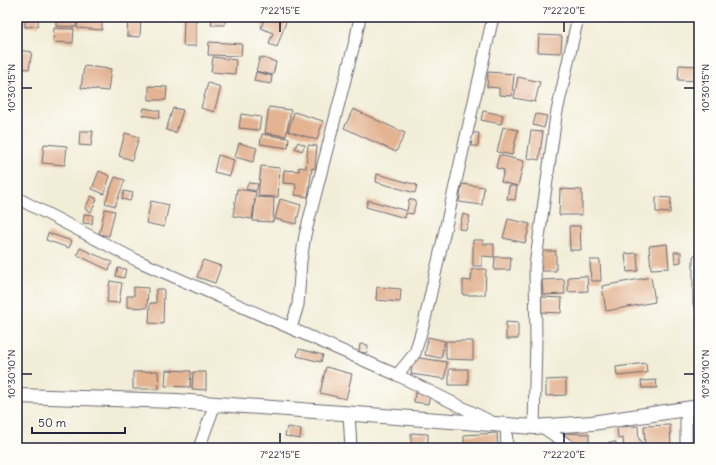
<svg xmlns="http://www.w3.org/2000/svg" width="716" height="465" font-family="Delius,sans-serif">
<style>
.building{fill:#e3b392}
.lines{fill:none;stroke-linecap:round;stroke-linejoin:round}
.minor-casing{stroke:#6b6972;stroke-width:13}
.tertiary-casing{stroke:#6b6972;stroke-width:16}
.minor{stroke:#fff;stroke-width:11}
.tertiary{stroke:#fff;stroke-width:14}
.ticks{fill:none;stroke:#22223b;stroke-width:1.5}
.neatline{fill:none;stroke:#22223b;stroke-width:1.5}
.ticks-label{font-size:10px;text-anchor:middle;fill:#22223b}
</style>
<rect width="100%" height="100%" fill="#fdfcf7"/>
<filter id="ink" filterUnits="userSpaceOnUse"><feTurbulence type="fractalNoise" baseFrequency=".025" numOctaves="2"/><feDisplacementMap in="SourceGraphic" scale="8" xChannelSelector="R" yChannelSelector="G"/><feConvolveMatrix kernelMatrix="1 2 1 2 8 2 1 2 1" color-interpolation-filters="sRGB"/></filter>
<filter id="wash" filterUnits="userSpaceOnUse"><feTurbulence type="fractalNoise" baseFrequency=".012" numOctaves="4" result="noise"/><feDisplacementMap in="SourceGraphic" scale="16" xChannelSelector="R" yChannelSelector="G"/><feGaussianBlur stdDeviation="0.9" result="paint"/><feColorMatrix in="noise" values="0 0 0 0 0 0 0 0 0 0 0 0 0 0 0 0 0 1.4 0 .05"/><feComposite in="paint" operator="in"/></filter>
<g filter="url(#wash)">
<rect width="100%" height="100%" fill="#f2edd7"/>
<g id="blocks">
<path class="building" d="M25 17H38V26L25 27Z
M56 17H76V27L56 26Z
M78 17H102V30L77 28Z
M128 17H141L140 37 127 36Z
M184 17H196V46H183Z
M212 17H225V25H211Z
M265 17H280L287 19 277 47 269 44 273 33 261 28Z
M519 17H537L536 21 519 18Z
M54 28 74 29 73 43 53 42Z
M539 35 562 36 561 53 538 52Z
M209 42 242 44 241 56 208 55Z
M17 50 32 52 29 69 20 68 19 73 17 72Z
M213 57 236 60 235 74 211 72Z
M260 57 276 62 273 75 256 71Z
M679 65 699 66V81L678 80Z
M84 66 111 69 108 91 81 88Z
M256 72 272 76 271 84 254 81Z
M488 72 514 74 512 96 499 95V88L487 87Z
M518 77 540 82 535 102 514 98Z
M208 83 221 87 214 112 201 108Z
M149 86 167 87 166 100H149Z
M269 107 291 110 286 136 265 133Z
M144 108 160 111 159 118 142 115Z
M173 108 183 110 176 133 166 130Z
M353 109 405 133 396 152 344 128Z
M483 111 503 115 501 124 481 120Z
M294 112 323 121 317 140 288 131Z
M241 114 261 117 259 130 239 128Z
M536 114 547 116 544 128 533 125Z
M503 127 518 130 512 155 497 152Z
M80 131H93L91 146 79 145Z
M531 131 543 132 539 160 527 158Z
M125 133 139 137 132 160 119 156Z
M472 133H479L478 146H471Z
M262 134 289 138 288 148 260 144Z
M298 142 305 145 302 151 295 148Z
M239 143 257 148 253 162 235 157Z
M44 144 67 146 65 165 42 163Z
M308 145 317 146 315 169 312 168 308 197 295 195 296 184 283 183 284 170 299 171V167L306 168Z
M218 155 234 160 230 176 214 172Z
M499 155 524 161 518 186 501 182 504 170 496 168Z
M261 166 280 168 278 197 258 196Z
M99 171 110 176 104 194 92 189Z
M377 174 417 185 415 193 376 182Z
M115 177 125 180 115 206 105 203Z
M248 183 258 184 256 191 246 189Z
M462 184 484 187 482 205 459 202Z
M509 186H517L515 200 507 199Z
M237 189 256 192 255 197 274 198 273 222 253 221 255 199 252 219 233 216Z
M560 189 582 190V215H559Z
M124 191 133 193 130 201 122 199Z
M91 196 97 199 91 212 85 209Z
M656 197 671 198 670 213 656 212Z
M280 199 301 205 296 224 275 219Z
M409 199 416 201 413 214 406 213 405 218 366 207 368 200 407 211Z
M151 201 169 205 164 227 146 223Z
M105 209 115 211 109 236 99 234Z
M84 214 93 215 92 224 83 223Z
M463 214 470 216 466 230 459 229Z
M508 219 530 224 525 243 503 238Z
M569 226H580L581 250H570Z
M48 233 72 241 69 248 46 240Z
M473 240H483V244H494V257L482 256V266H473Z
M667 244 669 268 651 269 649 246Z
M80 248 112 262 109 270 77 255Z
M541 251H556V271H541Z
M674 252H681V262L675 263Z
M637 253 638 271 627 272 625 254Z
M495 257H511L510 270H494Z
M203 260 221 266 215 283 197 277Z
M590 260H600L601 281H591Z
M118 268 126 269 124 278 116 276Z
M472 269H486L485 295H463V280L471 281Z
M587 276 588 291 568 292V277Z
M651 277 655 302 606 311 602 286Z
M564 279 565 294 543 295 542 280Z
M110 281 122 283 119 303 107 302Z
M134 287 148 288 147 308 127 307V296H134Z
M377 287 401 289 400 302 376 300Z
M156 289H164L163 324 149 323 150 303H156Z
M541 297 562 298 561 313 540 312Z
M506 322 518 323V339H506Z
M428 337 445 341 441 358 425 355Z
M446 341H473V360L446 359Z
M360 344 368 345 367 353 359 352Z
M299 349 323 355 321 362 297 356Z
M413 357 447 362 445 379 411 374Z
M646 363 647 373 617 376 616 367Z
M326 367 352 374 346 399 320 393Z
M449 369H468V385H449Z
M166 370 191 371 190 387 165 386Z
M158 371 159 389H133V372Z
M193 372H206V390L192 389Z
M566 379V395L546 396V380Z
M656 380 657 388H642L641 381Z
M415 393 430 394 428 404 414 402Z
M670 425 671 448H645L644 426Z
M638 426 639 440H641L642 448H624L623 438 618 439 617 427Z
M287 427 301 429 300 439 285 436Z
M411 433 428 434V448H411Z
M497 433 498 448H464V435Z
M565 433 589 434V448H565Z
M609 442H616V448H609Z
M603 444H608V448H603Z"/>
</g>
</g>
<g filter="url(#ink)">
<use href="#blocks" fill-opacity="0" stroke="#6b6972" stroke-width="1"/>
<g class="lines">
<g class="minor-casing">
<path id="minor" d="M17 198 136 260 397 375 494 423
M699 259V303
M291 328 298 305 301 261 305 235 356 37 360 17
M397 375 415 353 425 319 493 17
M686 409V448
M349 414 351 448
M506 425 507 448
M541 426 572 448
M534 427 536 340 535 266 556 116 578 17
M199 448 215 404"/>
</g>
<g class="tertiary-casing">
<path id="tertiary" d="M17 396 176 401 534 427 592 423 699 407"/>
</g>
<use href="#minor" class="minor"/>
<use href="#tertiary" class="tertiary"/>
</g>
</g>
<path class="ticks" d="M280 22V32M564 22V32M22 88H32M684 88H694M22 374H32M684 374H694M280 433V443M564 433V443"/>
<rect width="716" height="465" fill="none" stroke="#fdfcf7" stroke-width="44"/>
<path d="M32 427v6h93v-6" fill="none" stroke="#22223b" stroke-width="2"/>
<text x="38" y="427" font-size="12" fill="#22223b" stroke="#fdfcf7" stroke-width="3" paint-order="stroke">50 m</text>
<rect x="22" y="22" width="672" height="421" class="neatline"/>
<g class="ticks-label">
<text x="280" y="14">7°22'15"E</text>
<text x="564" y="14">7°22'20"E</text>
<text transform="translate(11 88) rotate(-90)" y="4">10°30'15"N</text>
<text transform="translate(705 88) rotate(-90)" y="4">10°30'15"N</text>
<text transform="translate(11 374) rotate(-90)" y="4">10°30'10"N</text>
<text transform="translate(705 374) rotate(-90)" y="4">10°30'10"N</text>
<text x="280" y="458">7°22'15"E</text>
<text x="564" y="458">7°22'20"E</text>
</g>
</svg>
